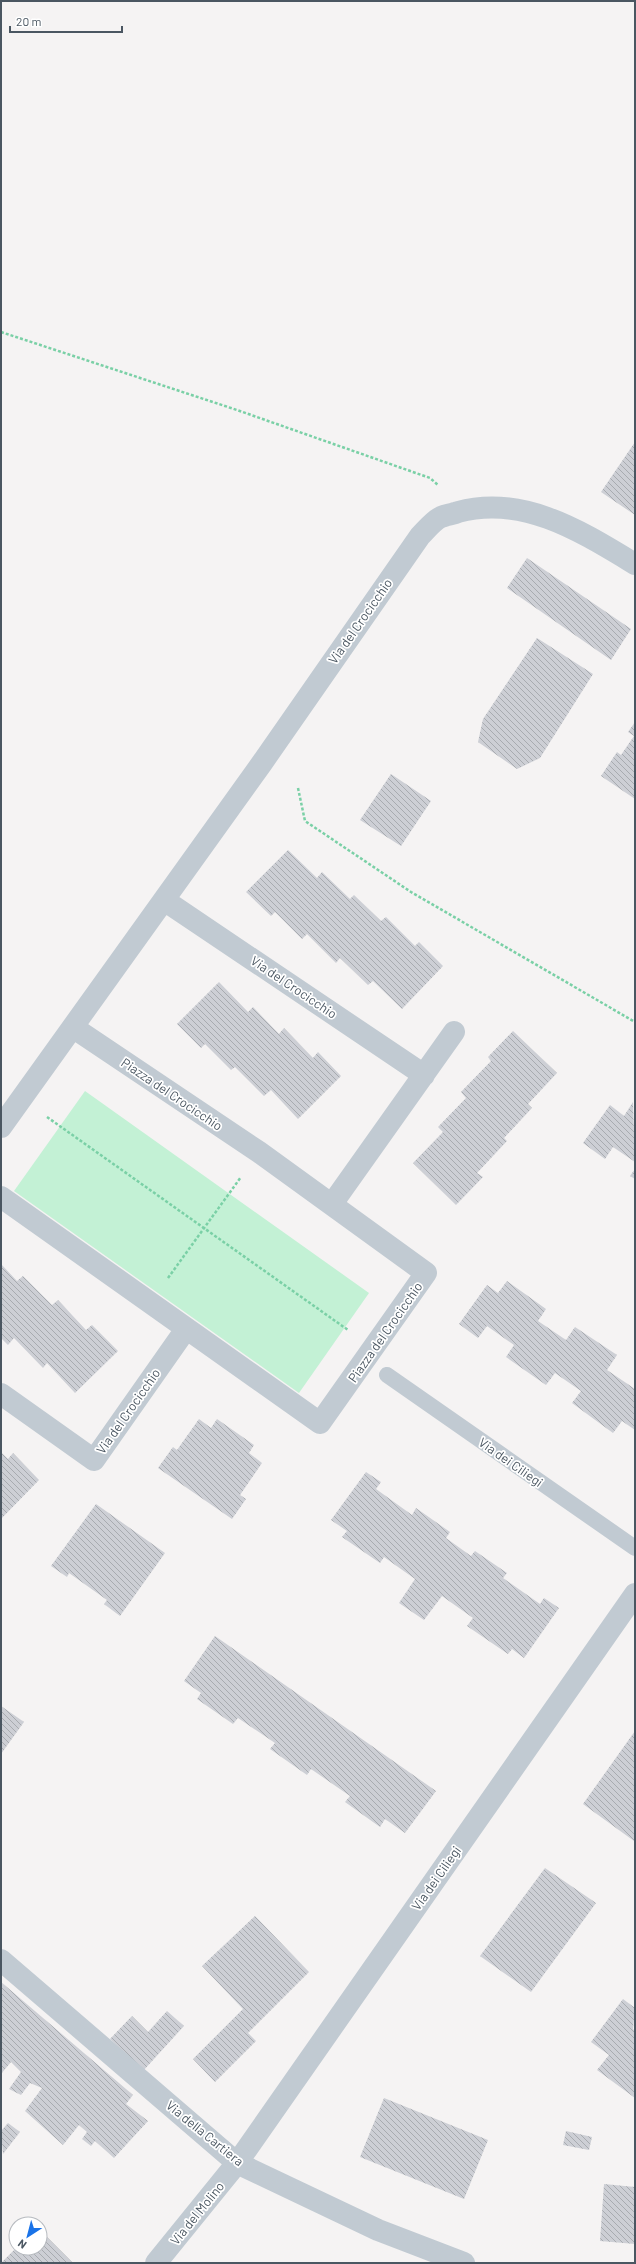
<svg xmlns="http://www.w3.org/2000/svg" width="636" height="2264" font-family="Barlow,sans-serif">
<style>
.grass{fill:#c3f1d5}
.building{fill:url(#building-back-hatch)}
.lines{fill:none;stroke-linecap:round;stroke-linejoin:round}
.path{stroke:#7ad0a6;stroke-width:2.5;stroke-dasharray:3 2;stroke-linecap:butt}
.service{stroke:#c1cad2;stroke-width:16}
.minor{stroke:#c1cad2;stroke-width:22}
.labels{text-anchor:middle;stroke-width:3.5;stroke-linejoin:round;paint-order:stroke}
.street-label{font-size:13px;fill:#4a5661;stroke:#fff}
</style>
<defs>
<pattern id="building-back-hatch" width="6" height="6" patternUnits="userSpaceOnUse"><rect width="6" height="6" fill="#cdcfd5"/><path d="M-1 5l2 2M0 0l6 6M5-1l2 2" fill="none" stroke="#a8abb0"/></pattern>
</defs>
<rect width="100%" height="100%" fill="#f5f3f3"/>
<path class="grass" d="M85 1091 369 1293 299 1393 14 1191Z"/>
<path class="building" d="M635 442V515L601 492Z
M527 558 631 629 611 660 507 588Z
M537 638 593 674 540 758 517 769 478 742 483 719Z
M635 722V799L601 776 617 752 621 755 634 736 628 732Z
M391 774 431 801 401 846 360 820Z
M288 850 317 878 322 872 350 899 354 895 381 921 386 917 415 946 419 942 443 966 402 1009 373 981 368 985 340 958 336 963 307 934 302 939 275 912 271 916 246 892Z
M219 982 248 1012 253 1007 279 1034 284 1028 313 1058 318 1052 341 1076 298 1119 271 1090 264 1096 235 1067 231 1070 205 1044 201 1048 177 1024Z
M513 1031 557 1073 528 1104 532 1108 504 1138 507 1141 477 1173 483 1177 456 1205 413 1163 443 1132 438 1127 466 1098 461 1092 491 1061 488 1057Z
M633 1102 635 1162 613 1147 605 1159 583 1143 610 1105 624 1116Z
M635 1169V1179L630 1176Z
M1 1264 17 1281 23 1276 52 1305 58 1300 86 1330 92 1325 118 1351 75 1393 47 1363 43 1368 14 1338 8 1345 1 1338Z
M507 1281 546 1309 538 1321 566 1340 575 1327 617 1355 607 1370 635 1389V1430L622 1421 613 1433 572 1403 581 1391 555 1373 546 1385 506 1357 514 1345 487 1326 478 1338 459 1324 487 1285 498 1293Z
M199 1419 211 1428 217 1419 254 1445 249 1453 262 1463 240 1495 246 1499 232 1519 158 1468 173 1447 177 1450Z
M1 1452 8 1459 13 1453 39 1480 1 1519Z
M366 1472 381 1482 376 1489 412 1515 416 1508 450 1532 446 1538 471 1556 475 1551 507 1573 503 1578 540 1604 544 1598 559 1608 524 1658 512 1649 508 1654 467 1626 473 1618 442 1596 424 1620 399 1603 415 1579 384 1557 380 1563 342 1537 347 1531 331 1520Z
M96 1504 165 1553 120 1616 104 1604 107 1600 69 1573 67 1577 51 1566Z
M215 1636 436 1791 405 1833 385 1819 380 1827 345 1802 350 1796 311 1769 307 1775 270 1749 275 1743 238 1718 233 1724 197 1699 201 1693 184 1681Z
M1 1706 24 1722 1 1754Z
M635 1731V1840L634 1841 583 1804Z
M545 1868 596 1903 531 1992 480 1956Z
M255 1916 309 1972 248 2033 256 2041 215 2082 193 2059 243 2009 202 1966Z
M1 1982 133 2095 126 2104 148 2121 114 2158 95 2141 91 2146 82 2139 87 2132 79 2125 63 2145 25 2111 42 2088 30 2083 21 2095 9 2089 21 2072 11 2062 1 2074Z
M623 1999 635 2008 633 2029 635 2031V2098L597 2070 609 2055 591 2042Z
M167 2011 184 2026 143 2071 110 2039 132 2016 148 2032Z
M384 2098 488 2140 464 2199 360 2157Z
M8 2123 20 2132 3 2154 1 2131Z
M566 2131 592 2137 589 2150 563 2145Z
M604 2184 635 2187V2244L600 2241Z
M40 2230 73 2263H1L16 2248H40Z"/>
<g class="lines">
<path class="path" d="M1 332 237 410 430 478 438 485
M298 788 305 821 411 892 635 1022
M47 1117 348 1330
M168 1278 241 1177"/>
<path class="service" d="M387 1375 635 1548"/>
<path class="minor" d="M164 900 424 1075
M1 1127 262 763 420 536C426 530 433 521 441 517 446 515 453 514 458 512 523 494 582 532 635 564
M1 1197 320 1423 426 1273 259 1152 74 1028
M332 1204 454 1032
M1 1394 94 1460 186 1329
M1 1960 237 2163 378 2230 464 2263
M156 2263 237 2163 635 1594"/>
</g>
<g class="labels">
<g class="street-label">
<text transform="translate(360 621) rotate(-55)" y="5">Via del Crocicchio</text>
<text transform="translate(294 987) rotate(34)" y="5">Via del Crocicchio</text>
<text transform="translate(172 1094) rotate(34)" y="5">Piazza del Crocicchio</text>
<text transform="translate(385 1332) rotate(-55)" y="5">Piazza del Crocicchio</text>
<text transform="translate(128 1411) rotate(-55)" y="5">Via del Crocicchio</text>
<text transform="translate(511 1462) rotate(35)" y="5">Via dei Ciliegi</text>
<text transform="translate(436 1878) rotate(-55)" y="5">Via dei Ciliegi</text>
<text transform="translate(205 2133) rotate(39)" y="5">Via della Cartiera</text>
<text transform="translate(197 2213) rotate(-51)" y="5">Via del Molino</text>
</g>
</g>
<rect width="636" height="2264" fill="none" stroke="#4a5661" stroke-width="4"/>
<g transform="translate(28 2236) rotate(216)"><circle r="19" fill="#ffffff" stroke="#b7bbc0"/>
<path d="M0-3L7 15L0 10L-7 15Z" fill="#1a73e8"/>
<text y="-6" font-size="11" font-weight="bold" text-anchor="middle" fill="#4a5661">N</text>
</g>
<path d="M10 26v6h112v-6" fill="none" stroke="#4a5661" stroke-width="2"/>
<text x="16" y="26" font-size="12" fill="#4a5661" stroke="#ffffff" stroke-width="3" paint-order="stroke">20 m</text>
</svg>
